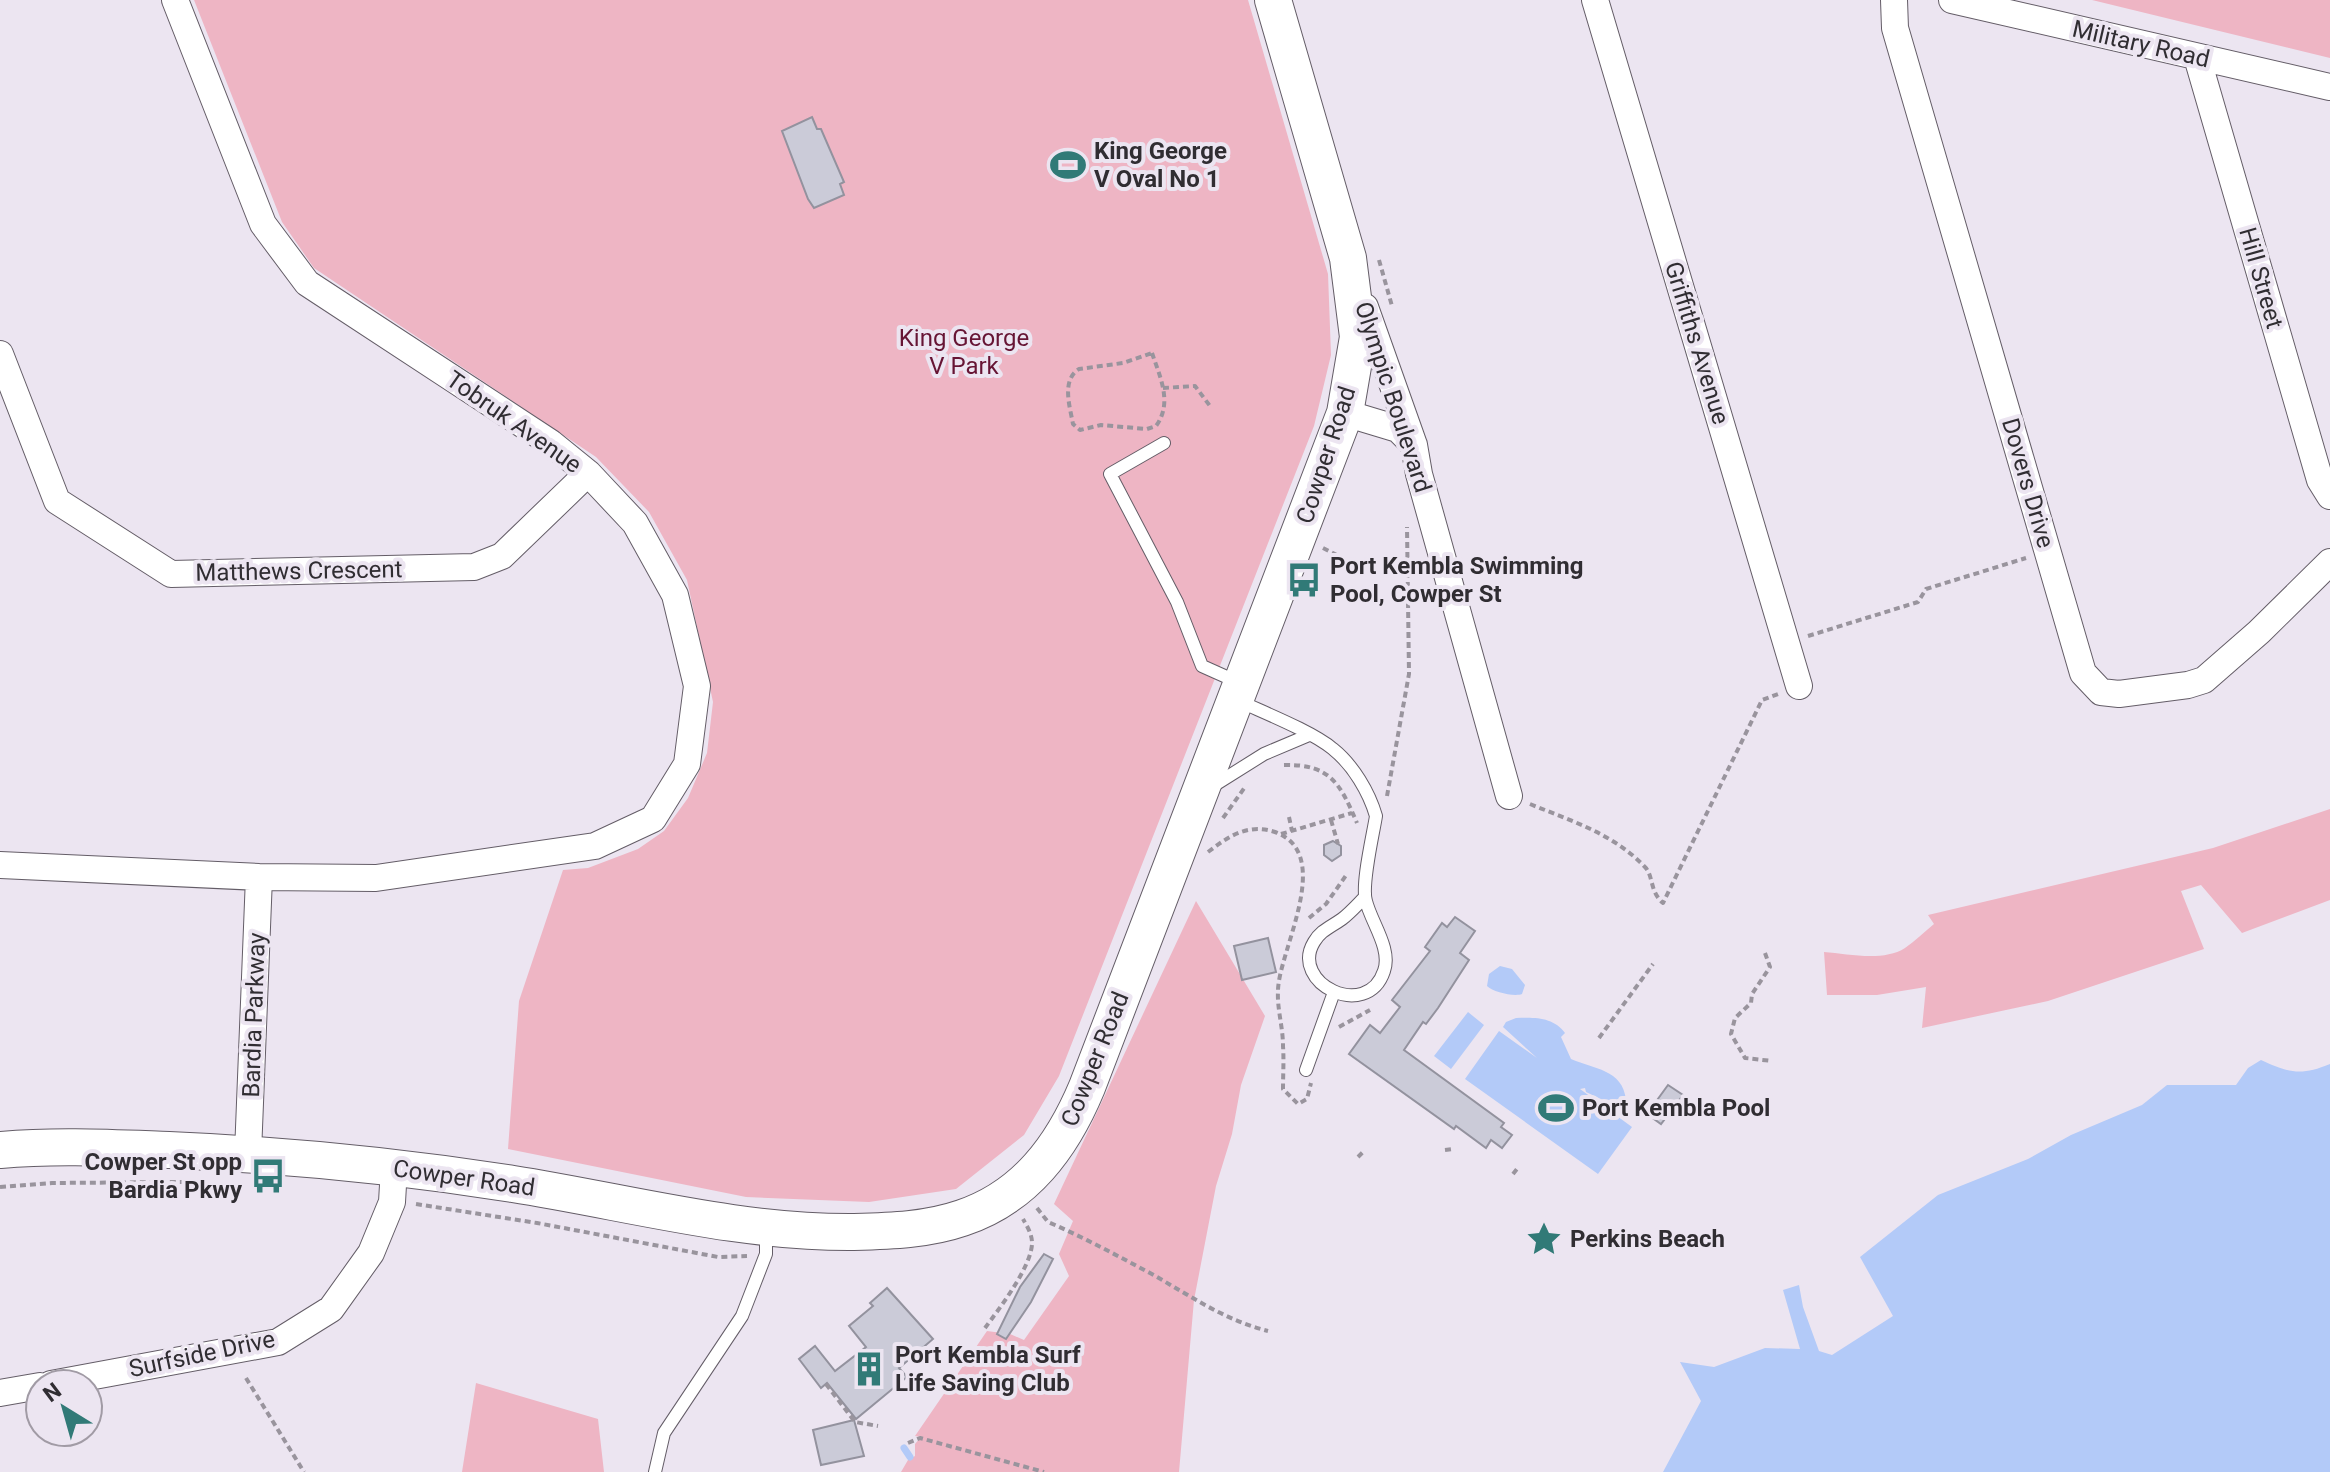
<svg xmlns="http://www.w3.org/2000/svg" width="2330" height="1472" font-family="Roboto,sans-serif">
<style>
.green{fill:#eeb5c4}
.water{fill:#b3caf8}
.lines{fill:none;stroke-linecap:round;stroke-linejoin:round}
.stream{stroke:#b3caf8;stroke-width:7}
.building{fill:#cbcbd8;stroke:#93929e;stroke-width:2}
.service-casing{stroke:#645d67;stroke-width:14}
.minor-casing{stroke:#645d67;stroke-width:28}
.secondary-casing{stroke:#645d67;stroke-width:38}
.path{stroke:#99949d;stroke-width:4;stroke-dasharray:6 4;stroke-linecap:butt}
.service{stroke:#fff;stroke-width:12}
.minor{stroke:#fff;stroke-width:26}
.secondary{stroke:#fff;stroke-width:36}
.labels{text-anchor:middle;stroke-width:8;stroke-linejoin:round;paint-order:stroke}
.street-label{font-size:24px;fill:#302d32;stroke:#ece5f1}
.poi-label{font-size:24px;font-weight:bold;fill:#302d32;stroke:#ece5f1;text-anchor:start}
.park-label{font-size:24px;fill:#661434;stroke:#ece5f1}
</style>
<rect width="100%" height="100%" fill="#ece5f1"/>
<path class="green" d="M194 0H1248L1328 274 1331 355 1314 426 1059 1076 1024 1135 956 1189 869 1202 746 1197 508 1149 519 1001 563 870 588 868 638 849 664 831 688 798 707 753 713 702 687 580 649 512 596 457 314 268 282 222Z
M2092 0H2330V58Z
M2330 809V900L2242 933 2201 885 2181 891 2204 949 2048 1001 1922 1028 1926 987 1877 995H1827L1824 952C1849 954 1883 962 1905 948 1915 941 1924 932 1934 924L1928 915 2213 848Z
M1196 901 1265 1016 1241 1085 1232 1134 1216 1186 1194 1300 1179 1472H901L908 1460 915 1456V1444L921 1437 915 1436 987 1331 1010 1334 1024 1340 1069 1276 1059 1254 1073 1221 1054 1204Z
M476 1383 598 1419 604 1472H462Z"/>
<path class="water" d="M1500 966 1512 969 1525 985 1522 994C1514 997 1493 992 1487 986L1489 974Z
M1468 1012 1484 1025 1451 1069 1434 1056Z
M1516 1018C1534 1017 1554 1017 1565 1033L1561 1037 1571 1059C1593 1069 1623 1069 1626 1100L1618 1107 1586 1092 1585 1088 1580 1089 1632 1127 1598 1174 1465 1079 1499 1031 1537 1058 1503 1027 1506 1022Z
M2261 1060C2289 1073 2301 1076 2330 1064V1472H1663L1701 1401 1680 1362 1714 1367 1765 1348 1800 1349 1783 1290 1799 1285 1803 1307 1819 1351 1832 1355 1893 1316 1860 1257 1938 1195 2028 1159 2071 1135 2142 1105 2167 1085H2236L2248 1068Z"/>
<g class="lines">
<path class="stream" d="M904 1448 910 1457"/>
</g>
<path class="building" d="M812 117 817 129H821L844 182 840 184 844 195 814 208 808 199 782 131Z
M1333 841 1341 846V855L1332 861 1324 855V845Z
M1455 917 1475 931 1460 953 1469 960 1438 1008 1426 1024 1423 1022 1404 1050 1504 1123 1501 1127 1512 1135 1502 1148 1491 1140 1486 1148 1456 1126 1454 1129 1349 1054 1370 1025 1380 1033 1400 1007 1392 1000 1430 951 1425 947 1442 923 1447 927Z
M1268 938 1276 972 1242 980 1234 946Z
M1668 1085 1683 1095 1661 1124 1647 1114Z
M1044 1254 1053 1259 1031 1302 1006 1339 997 1334 1020 1287Z
M887 1288 933 1339 899 1368 907 1377 856 1419 827 1383 821 1388 799 1359 815 1346 835 1371 866 1347 849 1326 873 1306 870 1303Z
M854 1420 864 1456 821 1465 813 1430Z"/>
<g class="lines">
<g class="service-casing">
<path id="service" d="M1164 443 1110 474 1177 602 1202 666 1240 683
M1239 701C1265 713 1313 732 1333 749 1353 765 1369 792 1376 816 1373 835 1361 885 1366 901 1371 922 1392 949 1384 971 1367 1022 1289 983 1314 942 1321 930 1331 927 1342 919 1350 913 1357 905 1364 898
M1213 786 1264 754 1309 735
M1306 1070 1334 992
M655 1472 664 1433 742 1316 766 1254V1232"/>
</g>
<g class="minor-casing">
<path id="minor" d="M1595 0 1799 686
M1894 0 1895 28 2083 673 2101 692 2119 694 2188 685 2204 680 2259 632 2330 562
M1952 0 2330 87
M2197 57 2320 480 2330 496
M1365 307 1414 445 1419 474 1509 796
M0 354 57 501 171 574 474 567 502 556 588 473
M1345 413 1398 429 1414 445
M0 865 259 877 376 878 595 846 653 819 687 764 697 686 675 595 635 523 588 473 551 443 307 283 263 224 175 0
M248 1153 259 877
M51 1384 278 1342 331 1309 371 1253 392 1202 394 1168
M0 1393 40 1386"/>
</g>
<g class="secondary-casing">
<path id="secondary" d="M0 1150C56 1145 113 1148 169 1150 285 1155 399 1166 513 1184 627 1202 738 1233 854 1232 891 1231 927 1230 962 1218 1025 1197 1062 1147 1087 1087L1345 413 1358 337 1348 258 1273 0"/>
</g>
<path class="path" d="M1379 260 1392 306
M1152 353C1160 377 1173 403 1156 426L1147 429 1101 425 1080 430 1073 424C1070 407 1061 380 1079 369L1123 363Z
M1163 388 1195 386 1210 406
M1323 548 1358 566
M1808 636 1918 602 1926 589 2026 558
M1284 765C1330 764 1340 783 1357 823
M1387 796 1409 674 1407 527
M1530 804C1571 821 1612 833 1644 866 1654 875 1649 891 1663 903L1762 700 1778 694
M1289 817 1292 831
M1223 818 1245 787
M1331 820 1338 844
M1281 834 1352 813
M1208 852C1229 836 1248 823 1275 832 1336 854 1278 952 1278 991 1277 1009 1283 1027 1283 1046 1284 1060 1283 1075 1283 1089L1298 1104 1307 1099 1311 1083
M1309 918 1326 904 1347 874
M1765 953 1770 967 1752 994 1751 1003 1735 1018 1731 1034 1745 1058 1772 1061
M1339 1027 1370 1010
M1599 1038 1653 964
M1445 1150 1453 1149
M1358 1157 1363 1152
M1513 1174 1517 1169
M0 1187 52 1183 185 1182
M416 1204 537 1223 718 1257 747 1256
M1037 1208 1048 1222C1083 1237 1116 1255 1150 1273 1189 1295 1224 1320 1268 1331
M985 1328C999 1309 1032 1266 1032 1243 1032 1234 1027 1226 1023 1219
M246 1378 304 1472
M826 1384 855 1422 878 1426
M908 1443 920 1438 1044 1472"/>
<use href="#service" class="service"/>
<use href="#minor" class="minor"/>
<use href="#secondary" class="secondary"/>
</g>
<defs>
<g id="stadium-bare" transform="scale(2.76)"><path d="M0-5a6.5 5 0 1 0 0 10a6.5 5 0 1 0 0-10ZM-3.5-1.8h7v3.6h-7Z" fill="#317a77" stroke="#ece5f1" stroke-width="2.5" paint-order="stroke"/></g>
<g id="bus-bare" transform="scale(2.76)"><path d="M-5-6H5V4H4V6H2V4H-2V6H-4V4H-5ZM-3.5-4V0h7V-4ZM-3.5 1.2v1.5H-2V1.2ZM2 1.2v1.5H3.5V1.2Z" fill="#317a77" stroke="#ece5f1" stroke-width="2.5" paint-order="stroke"/></g>
<g id="sight-bare" transform="scale(2.76)"><path d="M0-6L1.8-2.2L6-1.7L2.9 1.2L3.7 5.4L0 3.3L-3.7 5.4L-2.9 1.2L-6-1.7L-1.8-2.2Z" fill="#317a77" stroke="#ece5f1" stroke-width="2.5" paint-order="stroke"/></g>
<g id="building-bare" transform="scale(2.76)"><path d="M-4-6H4V6H1V3H-1V6H-4ZM-2.5-4.3h1.7v1.8h-1.7ZM.8-4.3h1.7v1.8H.8ZM-2.5-1h1.7V.8h-1.7ZM.8-1h1.7V.8H.8Z" fill="#317a77" stroke="#ece5f1" stroke-width="2.5" paint-order="stroke"/></g>
</defs>
<g fill-rule="evenodd">
<use href="#stadium-bare" x="1068" y="165"/>
<use href="#bus-bare" x="1304" y="580"/>
<use href="#stadium-bare" x="1556" y="1108"/>
<use href="#bus-bare" x="268" y="1176"/>
<use href="#sight-bare" x="1544" y="1239"/>
<use href="#building-bare" x="869" y="1369"/>
</g>
<g class="labels">
<g class="street-label">
<text transform="translate(2141 44) rotate(13)" y="8">Military Road</text>
<text transform="translate(2261 278) rotate(74)" y="8">Hill Street</text>
<text transform="translate(1697 343) rotate(73)" y="8">Griffiths Avenue</text>
<text transform="translate(1393 397) rotate(72)" y="8">Olympic Boulevard</text>
<text transform="translate(514 422) rotate(35)" y="8">Tobruk Avenue</text>
<text transform="translate(1326 455) rotate(-72)" y="8">Cowper Road</text>
<text transform="translate(2028 483) rotate(74)" y="8">Dovers Drive</text>
<text transform="translate(299 571) rotate(-1)" y="8">Matthews Crescent</text>
<text transform="translate(254 1015) rotate(-88)" y="8">Bardia Parkway</text>
<text transform="translate(1095 1059) rotate(-68)" y="8">Cowper Road</text>
<text transform="translate(464 1178) rotate(8)" y="8">Cowper Road</text>
<text transform="translate(202 1354) rotate(-12)" y="8">Surfside Drive</text>
</g>
<g class="poi-label">
<text x="1094" y="159">King George<tspan x="1094" dy="28">V Oval No 1</tspan></text>
<text x="1330" y="574">Port Kembla Swimming<tspan x="1330" dy="28">Pool, Cowper St</tspan></text>
<text x="1582" y="1116">Port Kembla Pool</text>
<text x="242" y="1170" text-anchor="end">Cowper St opp<tspan x="242" dy="28">Bardia Pkwy</tspan></text>
<text x="1570" y="1247">Perkins Beach</text>
<text x="895" y="1363">Port Kembla Surf<tspan x="895" dy="28">Life Saving Club</tspan></text>
</g>
<g class="park-label">
<text x="964" y="346">King George<tspan x="964" dy="28">V Park</tspan></text>
</g>
</g>
<g transform="translate(64 1408) rotate(323)"><circle r="38" fill="#ece5f1" stroke="#a19ba5" stroke-width="2"/>
<path d="M0-6L14 30L0 20L-14 30Z" fill="#317a77"/>
<text y="-12" font-size="22" font-weight="bold" text-anchor="middle" fill="#302d32">N</text>
</g>
</svg>
